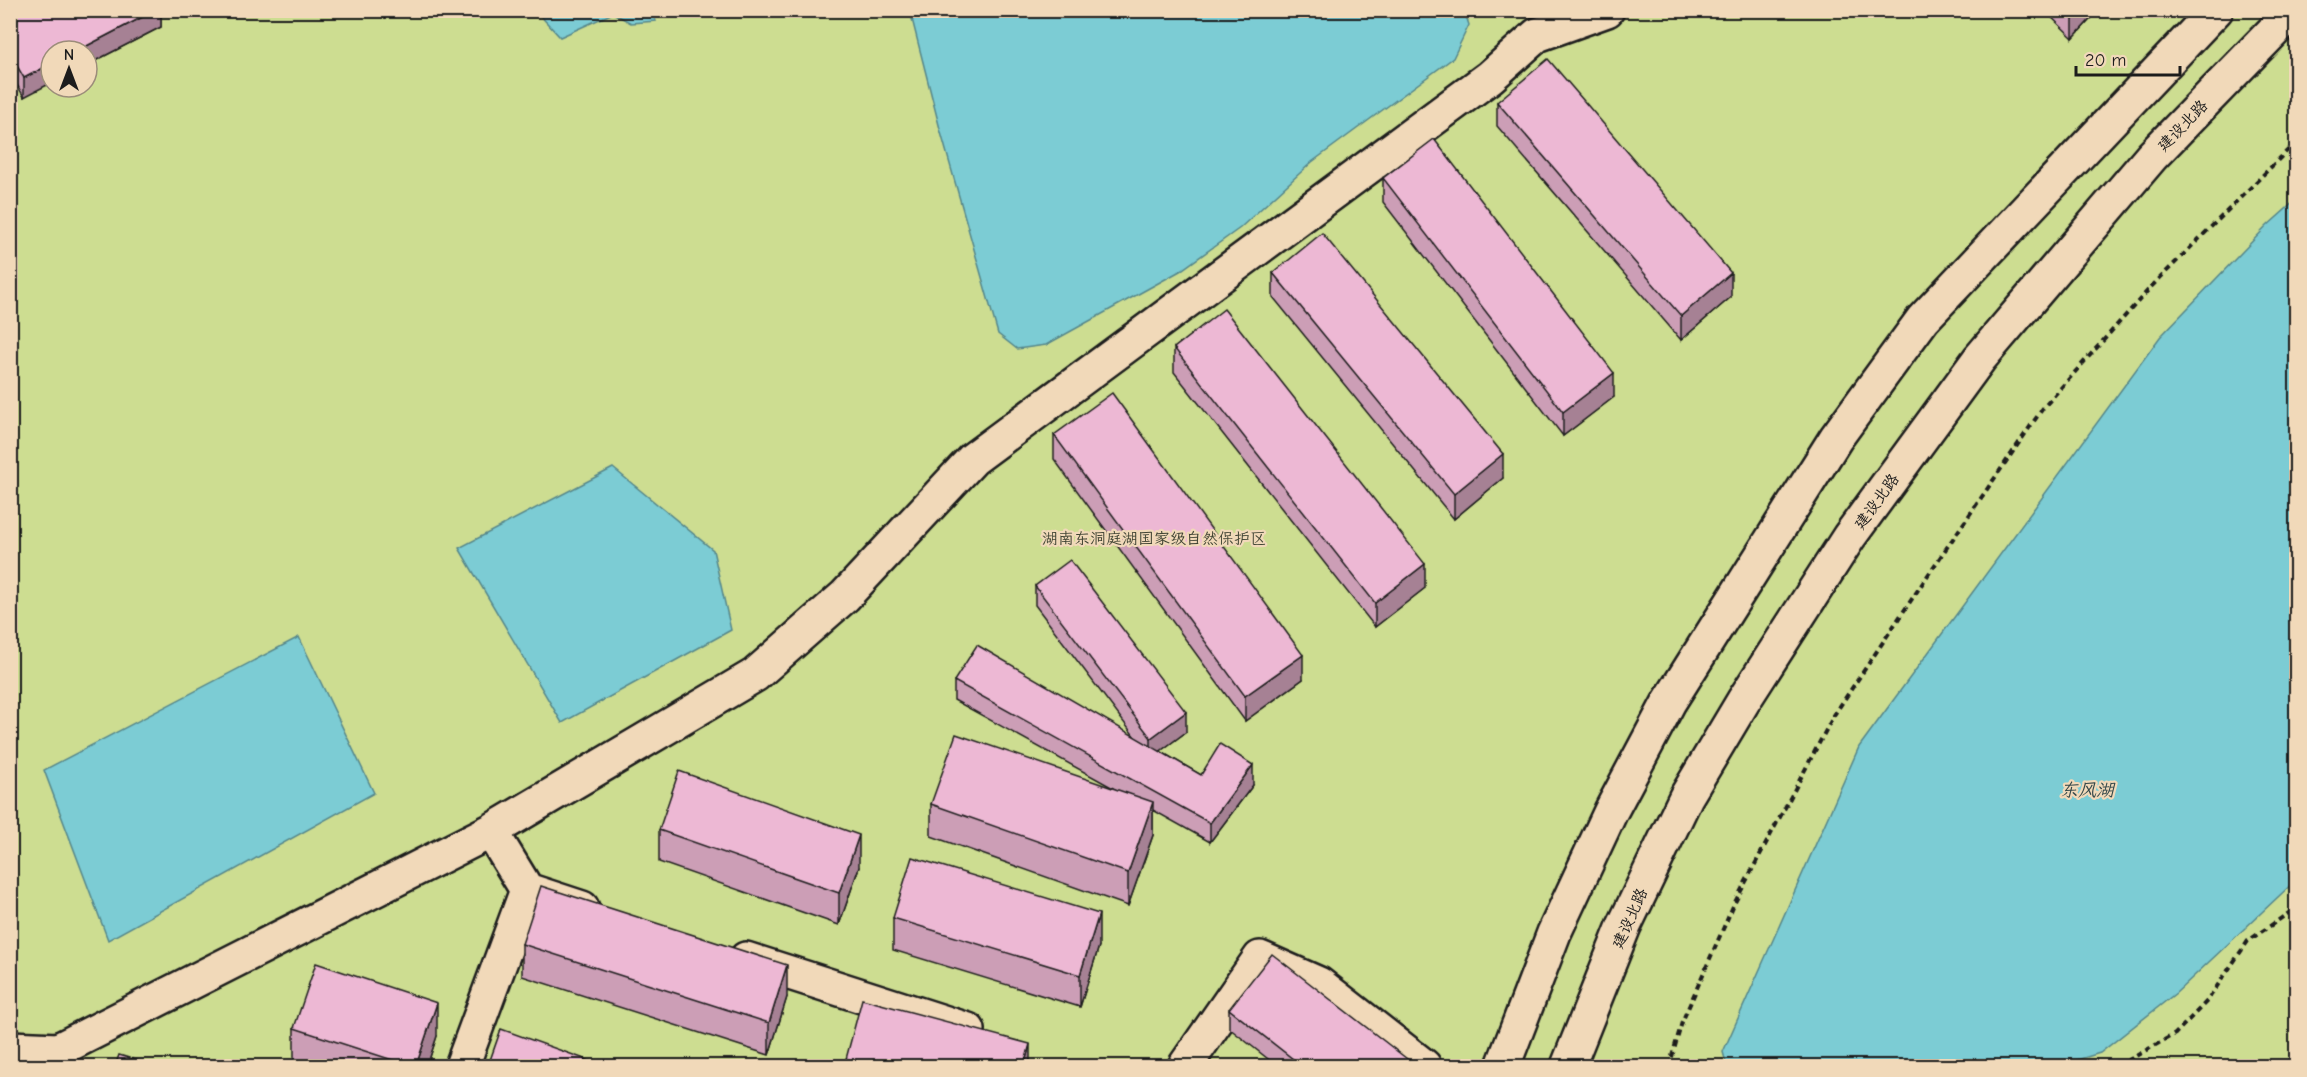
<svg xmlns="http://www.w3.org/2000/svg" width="2307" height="1077" font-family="'Comic Neue','LXGW WenKai TC',sans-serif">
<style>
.green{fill:#cddd91;stroke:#747c56;stroke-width:1.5;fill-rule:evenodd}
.water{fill:#7bccd4;stroke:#55868a;stroke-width:1.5}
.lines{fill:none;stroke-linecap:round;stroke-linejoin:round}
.minor-casing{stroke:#1c1c1c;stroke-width:38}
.secondary-casing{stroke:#1c1c1c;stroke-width:38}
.path{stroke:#1c1c1c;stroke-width:4;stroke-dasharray:6 4.5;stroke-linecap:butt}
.minor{stroke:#f1d9b9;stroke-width:33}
.secondary{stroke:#f1d9b9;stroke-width:33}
.wall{fill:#cc9eb6;stroke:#1c1c1c;stroke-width:1.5}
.shaded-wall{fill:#a68194;stroke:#1c1c1c;stroke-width:1.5}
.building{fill:#edb8d4;stroke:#1c1c1c;stroke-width:1.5}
.labels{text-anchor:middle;stroke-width:4.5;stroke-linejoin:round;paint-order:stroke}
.street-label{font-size:16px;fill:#1c1c1c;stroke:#f1d9b9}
.park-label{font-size:16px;fill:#3f4333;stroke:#f1d9b9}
.water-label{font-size:18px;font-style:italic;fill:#34484a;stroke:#f1d9b9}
</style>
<rect width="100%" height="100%" fill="#f0d2be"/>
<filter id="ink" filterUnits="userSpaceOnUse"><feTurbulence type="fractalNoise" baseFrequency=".0167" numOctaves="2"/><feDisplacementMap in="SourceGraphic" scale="12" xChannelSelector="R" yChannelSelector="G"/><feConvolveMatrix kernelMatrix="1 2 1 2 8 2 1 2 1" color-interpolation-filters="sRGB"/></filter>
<g filter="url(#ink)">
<path class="green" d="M10 11H2296V1066H11ZM51 51H87V87H51Z"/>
<path class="water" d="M1464 10 1469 25 1453 58 1312 162 1240 228 1180 271 1046 345 1017 349 998 334 940 129 910 11Z
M536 11H652L656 21 631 23 613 13 560 37Z
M2296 200V880L2176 993 2100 1053 2057 1066H1727L1723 1052 1859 747 2160 337 2267 226Z
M613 468 713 550 731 630 562 723 459 548Z
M299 637 374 793 108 940 44 770Z"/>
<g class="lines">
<g class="minor-casing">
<path id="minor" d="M527 890 582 908
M746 959 968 1030
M10 1048 58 1050 491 831 755 675 845 596 973 459 1490 77 1537 35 1607 10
M462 1066 527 890 491 831
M1185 1066 1260 958 1319 984 1424 1066"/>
</g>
<g class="secondary-casing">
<path id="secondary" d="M1503 1066 1554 933 1611 811 1669 702 1836 438 1923 319 2216 10
M1568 1066 1624 926 1686 797 1744 700 1849 537 1980 358 2152 156 2294 10"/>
</g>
<path class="path" d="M1676 1066 1671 1060 1682 1022 1734 904 1834 715 1930 572 2043 408 2150 288 2296 142
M2118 1066 2175 1034 2207 1001 2248 941 2296 908"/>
<use href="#minor" class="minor"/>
<use href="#secondary" class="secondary"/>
</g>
<path class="wall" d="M10 10H161V27L87 65V51L24 97 10 73Z
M2044 10H2099L2073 38Z
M1497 102 1731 297 1681 340 1497 126Z
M1383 178 1614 397 1563 436 1383 202Z
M1273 273 1503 478 1454 519 1273 297Z
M1174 348 1425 588 1375 627 1174 372Z
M1054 435 1303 679 1245 721 1054 459Z
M1035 586 1186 732 1160 751 1201 775 1253 785 1210 842 1153 810V835L1128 906 931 836V804L1115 789 954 700V681L1135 737 1035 605Z
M659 830 859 867 839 925 659 862Z
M893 918 1099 946 1080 1007 893 950Z
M522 944 787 997 769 1055 522 976Z
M1229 1009 1411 1066H1277L1229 1028Z
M294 1028 437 1036 427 1066H314L294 1060Z
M846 1059 1030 1066H846Z"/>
<path class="shaded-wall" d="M156 10H161V27L87 65V51H77Z
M2081 10H2099L2073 38V19Z
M51 64V83L24 97V78Z
M1731 273V297L1681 340V316Z
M1614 373V397L1563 436V412Z
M1503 454V478L1454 519V494Z
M1425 564V588L1375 627V603Z
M1303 655V679L1245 721V696Z
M1186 712V732L1151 758V738Z
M1253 765V785L1210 842V823Z
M1153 802V835L1128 906V873Z
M859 835V867L839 925V893Z
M1099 914V946L1080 1007V975Z
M787 965V997L769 1055V1023Z
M437 1003V1036L427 1066H416Z
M1030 1044V1066H1024Z"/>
<path class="building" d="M10 10H156L77 51H51V64L24 78 10 54Z
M2064 10H2081L2073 19Z
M1548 59 1731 273 1681 316 1497 102Z
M1434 139 1614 373 1563 412 1383 178Z
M1322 233 1503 454 1454 494 1273 273Z
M1224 309 1425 564 1375 603 1174 348Z
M1112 393 1303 655 1245 696 1054 435Z
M1070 560 1186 712 1151 738 1035 586Z
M977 645 1201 775 1220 744 1253 765 1210 823 954 681Z
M956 734 1153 802 1128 873 931 804Z
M679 771 859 835 839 893 659 830Z
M912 857 1099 914 1080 975 893 918Z
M541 886 787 965 769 1023 522 944Z
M1272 954 1411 1062 1407 1066H1302L1229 1009Z
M316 963 437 1003 416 1066H411L294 1028Z
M862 999 1030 1044 1024 1066H873L846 1059Z
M501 1029 604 1066H488Z
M119 1055 156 1066H115Z"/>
</g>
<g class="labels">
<g class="street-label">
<text transform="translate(2182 125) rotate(-46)" y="6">建设北路</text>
<text transform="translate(1876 501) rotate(-54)" y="6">建设北路</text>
<text transform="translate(1629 918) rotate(-66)" y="6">建设北路</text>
</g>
<g class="park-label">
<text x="1154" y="544">湖南东洞庭湖国家级自然保护区</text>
</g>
<g class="water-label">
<text x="2087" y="796">东风湖</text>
</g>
</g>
<rect width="2307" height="1077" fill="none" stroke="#f1d9b9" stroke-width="36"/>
<rect x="18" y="18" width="2271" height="1041" fill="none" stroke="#1c1c1c" stroke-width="2" filter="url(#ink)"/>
<g transform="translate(69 69)"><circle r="28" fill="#f1d9b9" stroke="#9c8d7a" stroke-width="1.5"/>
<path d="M0-4.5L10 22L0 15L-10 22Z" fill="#1c1c1c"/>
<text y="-9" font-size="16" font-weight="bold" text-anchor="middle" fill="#1c1c1c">N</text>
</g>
<path d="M2076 66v9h104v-9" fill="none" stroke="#1c1c1c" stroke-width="3"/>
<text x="2085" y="66" font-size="18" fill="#1c1c1c" stroke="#f1d9b9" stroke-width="4.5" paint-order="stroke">20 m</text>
</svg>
